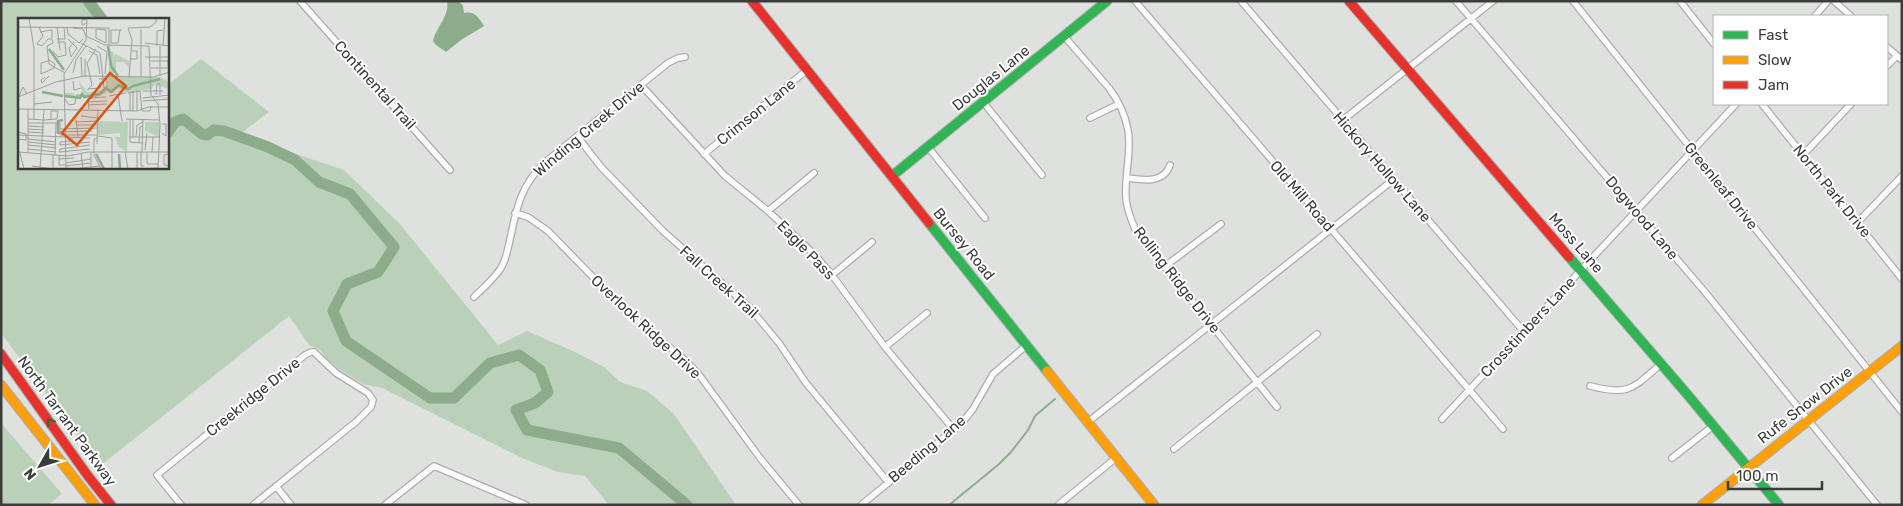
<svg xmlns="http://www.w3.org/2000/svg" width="1903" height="506" font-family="Rubik,sans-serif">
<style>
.green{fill:#bad0b9}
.water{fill:#8cac8c}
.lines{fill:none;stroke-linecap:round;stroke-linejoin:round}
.stream{stroke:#8cac8c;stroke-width:2}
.river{stroke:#8cac8c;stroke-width:11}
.street-casing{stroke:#abadab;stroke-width:8}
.fast-casing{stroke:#abadab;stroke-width:11}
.slow-casing{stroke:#abadab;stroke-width:11}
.jam-casing{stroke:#abadab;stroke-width:11}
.street{stroke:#fafafa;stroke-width:5.5}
.fast{stroke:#30b455;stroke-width:9}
.slow{stroke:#ff9f0a;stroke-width:9}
.jam{stroke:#e5322d;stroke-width:9}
.oneway{stroke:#386143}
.labels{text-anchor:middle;stroke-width:4;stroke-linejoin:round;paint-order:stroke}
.street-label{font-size:15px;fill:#3b3d3b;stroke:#fff}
.inset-river{fill:none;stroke:#8cac8c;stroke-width:2.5}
.inset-road{fill:none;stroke:#9d9f9d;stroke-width:1}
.view{fill:#d75611;fill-opacity:0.15;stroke:#d75611;stroke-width:2.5}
.inset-edge{fill:none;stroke:#3b3d3b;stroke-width:2.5}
</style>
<rect width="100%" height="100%" fill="#dee1de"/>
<path class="green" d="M1 1H96L107 19H19V168H168V85L201 59 269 112 239 135 344 170 400 224 498 345 527 331 575 352 604 367 620 382 647 391 674 414 736 505H609L585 476 558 472 522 458 382 388 363 384 340 370 328 360 320 350 309 345 289 316 100 466 1 333Z
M1 423 62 494 48 505H1Z"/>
<path class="water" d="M447 1H459L463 6 464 13C475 11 478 17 484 26L461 40 446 52 436 45 433 41C436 27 450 16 447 1Z"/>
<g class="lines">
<path class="stream" d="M949 505 998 465 1011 452 1028 430 1035 416 1055 399"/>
<path class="river" d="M88 1 102 19
M168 132 175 122 183 119 202 134 207 135 214 130 224 131 268 147 295 160 319 182 350 194 394 247 378 272 347 284 333 311 346 341 430 398H454L490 363 519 355 540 370 548 392 535 403 516 410 527 430 619 448 687 505"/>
<g class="street-casing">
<path id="street" d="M300 1 450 170
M1135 1 1503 429
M1241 1 1524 332
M1456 1 1705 292 1877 505
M1573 1 1902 412
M1680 1 1714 44
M1834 1 1851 16
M1815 16 1828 1
M1064 36 1109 88C1118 100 1125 114 1128 130 1132 152 1124 176 1126 199 1127 210 1131 219 1135 229L1277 407
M1887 47 1902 60
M1887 66 1897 56
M641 85 725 176 768 211 814 254 832 275 885 347 954 430
M983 102 1042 175
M1762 104 1902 279
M1090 118 1119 104
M1343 120 1493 1
M577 136 601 167 663 231 749 307 779 343 806 383 888 482
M928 147 985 218
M704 154 807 70
M1803 155 1851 104
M1127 178C1142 180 1164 184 1170 165
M768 211 814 173
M515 213 528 217 548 231 626 311 686 361 700 376 760 458 799 505
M1857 223 1902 176
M1164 267 1221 224
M832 275 872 242
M474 297C483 288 494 279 501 268 507 258 508 247 511 235 517 205 522 185 544 163L668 63 678 58 685 57
M885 347 927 313
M1590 386C1629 396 1632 389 1661 364
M1442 419 1736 104
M1088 422 1393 180
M1174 449 1317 334
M1672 458 1713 426
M276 486 291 505
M181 505 157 475 305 355 311 352H314L336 373 368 393 373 400 371 407 357 421 253 505
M385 505 434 466 526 505
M861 505 961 424 973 409 993 374 1027 345
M1058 505 1116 458"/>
</g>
<g class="fast-casing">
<path id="fast" d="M892 176 1107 1
M929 223 1047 371
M1569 257 1687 394 1779 505"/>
</g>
<g class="slow-casing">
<path id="slow" d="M1047 371 1154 505
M1 385 95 505
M1702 505 1902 346"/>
</g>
<g class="jam-casing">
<path id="jam" d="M752 1 929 223
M1349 1 1569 257
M1 354 88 476 111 505"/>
</g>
<use href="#street" class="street"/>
<use href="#fast" class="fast"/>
<use href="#slow" class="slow"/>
<use href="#jam" class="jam"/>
</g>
<defs><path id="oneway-chevron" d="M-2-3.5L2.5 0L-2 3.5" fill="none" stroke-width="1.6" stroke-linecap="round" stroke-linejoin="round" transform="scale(1.25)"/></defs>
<use class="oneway" href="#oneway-chevron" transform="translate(50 422) rotate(-125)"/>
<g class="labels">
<g class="street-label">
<text transform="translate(991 78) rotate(-39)" y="5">Douglas Lane</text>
<text transform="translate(375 85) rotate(48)" y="5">Continental Trail</text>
<text transform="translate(756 112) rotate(-39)" y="5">Crimson Lane</text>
<text transform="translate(589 129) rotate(-40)" y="5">Winding Creek Drive</text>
<text transform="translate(1382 167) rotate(49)" y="5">Hickory Hollow Lane</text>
<text transform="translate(1721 186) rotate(51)" y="5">Greenleaf Drive</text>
<text transform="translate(1832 191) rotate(51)" y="5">North Park Drive</text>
<text transform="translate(1302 196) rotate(49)" y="5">Old Mill Road</text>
<text transform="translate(1642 218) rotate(50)" y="5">Dogwood Lane</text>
<text transform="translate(1576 243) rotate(49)" y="5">Moss Lane</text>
<text transform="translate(964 244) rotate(51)" y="5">Bursey Road</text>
<text transform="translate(806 250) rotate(46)" y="5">Eagle Pass</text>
<text transform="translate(1177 280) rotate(52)" y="5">Rolling Ridge Drive</text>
<text transform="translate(719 282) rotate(42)" y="5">Fall Creek Trail</text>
<text transform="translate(646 327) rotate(43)" y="5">Overlook Ridge Drive</text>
<text transform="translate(1528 327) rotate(-47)" y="5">Crosstimbers Lane</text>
<text transform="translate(253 397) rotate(-39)" y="5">Creekridge Drive</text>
<text transform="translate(1805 405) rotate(-38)" y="5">Rufe Snow Drive</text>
<text transform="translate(67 421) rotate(54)" y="5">North Tarrant Parkway</text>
<text transform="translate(927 449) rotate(-40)" y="5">Beeding Lane</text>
</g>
</g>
<g transform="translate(18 18)">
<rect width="151" height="151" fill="#dee1de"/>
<path d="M91 32 96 35 95 41 97 36 111 43V50L106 44H98V54L91 58ZM90 59H143L151 65V71L137 66 133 71 109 75 101 70 78 79H47V75H56V79L65 75 60 62 69 74H78L90 69ZM80 103 110 104 109 134 100 128 97 119H102V115L80 117ZM127 104H141L142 119 127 113Z" fill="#bad0b9"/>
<path class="inset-river" d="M90 28 93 48 100 58M31 31 46 52M115 68 142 61M24 74 45 78M47 78 62 80 64 76 66 79 82 76 88 70 93 74 101 67 110 71 115 68M40 116V103L45 102M78 136 86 151M101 136 102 151"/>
<path class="inset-road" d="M11 0 16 30V102M69 1 64 2V7L69 5M0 9 91 10V27M21 9 25 18 19 26 24 28 30 21H34L35 25 29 28 31 46 47 55M39 9 42 32M49 9 50 16 61 25 65 21M55 10 65 11 68 18M110 10 132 9 138 4V0M110 10 114 22 111 59M78 11 88 12V25L78 20ZM102 12 100 25H93V12H104M22 14 34 12V20M68 18 87 27 131 28 133 77 140 86 142 106 140 151M39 21H47L46 9M50 21 59 30 53 39M63 25 82 35 86 70M127 25 152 28M79 28 89 34 87 56M139 28V13L145 12M145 28 147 0M151 28V10M35 33 40 39 48 37 47 24H39M71 33 79 37 82 56M53 39 51 30 56 24M63 39 64 58M127 39H152M30 41 37 46 36 50 23 56V45L30 43M67 41V59M113 41H119V33H114M133 43H150L151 55M133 50H150M55 55 58 42 68 28M142 58V28M27 59 23 62 24 65 31 58M123 59V11M81 61H89V69L86 70M55 63 56 72 63 70M70 71 82 70V64M69 72 74 67 69 45 78 31M125 73H145M112 74V93M110 75 122 73 124 93H132L133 88M100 77 104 103M138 77 139 66H142V77M1 78 5 69 9 76M91 78 108 75M0 79 38 64 66 58 135 59 152 54M125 80 152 77M47 81 51 87 57 86 58 77H62M125 83 152 81M70 84 89 83M16 86 34 84M70 87 89 86M0 91 119 93 130 89H152M71 91 70 80 88 79M115 93V73M119 93V73M63 98 80 100M10 101 26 102 39 101 40 93H33V102M108 101 141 102M112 101V124L124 125M58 102 60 119M57 104 80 103M10 105H42M42 105V117H79M59 107H79M10 108 26 109M10 111 26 112M42 111 79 110M0 114 8 116V122L0 121M10 114 26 115M41 114 74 113M144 115 148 118V106H144M0 117 72 120M80 118 94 120V151M111 119H142M115 119V101M118 119 119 107 125 104M54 120V123L42 124V127L72 124M79 120 76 121V137L83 151M10 121 38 124M10 124 38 127M121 125 122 109 125 108M79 126 80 91M10 127 38 130M10 131 38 134M72 131 41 134 42 131 72 127M127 132 129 115M0 134 50 138 70 134H152M10 134V91M107 134 110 151M123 134V148H126M124 134 125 101M129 134V146H140M134 134 135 119M2 135 6 151H12M63 135 65 151M150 136 146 137V147L152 148M37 137 38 105M41 138V147H48M41 141 56 140M48 145 73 141M14 148 35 151V137M48 148 72 145M22 151 26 91M48 151 46 56 68 22 69 0M55 151 82 148M73 151V134M119 151V134M122 151 140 150"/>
<path class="view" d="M92 55 108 68 59 127 44 115Z"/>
<rect width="151" height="151" class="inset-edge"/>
</g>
<rect width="1903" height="506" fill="none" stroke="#3b3d3b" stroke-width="5"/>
<rect x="1713" y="15" width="175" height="90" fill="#ffffff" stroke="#b1b1b1"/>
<rect x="1723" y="31" width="25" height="8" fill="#30b455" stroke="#b1b1b1"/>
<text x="1758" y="40" font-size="15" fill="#3b3d3b">Fast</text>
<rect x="1723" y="56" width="25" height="8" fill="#ff9f0a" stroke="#b1b1b1"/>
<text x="1758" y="65" font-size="15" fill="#3b3d3b">Slow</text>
<rect x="1723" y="81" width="25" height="8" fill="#e5322d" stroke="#b1b1b1"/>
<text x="1758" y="90" font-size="15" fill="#3b3d3b">Jam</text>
<g transform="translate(40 466) rotate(231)" stroke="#ffffff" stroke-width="4" paint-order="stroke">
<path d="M0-4L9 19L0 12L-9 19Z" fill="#3b3d3b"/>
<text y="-8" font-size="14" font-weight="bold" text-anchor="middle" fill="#3b3d3b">N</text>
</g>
<path d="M1728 481v8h94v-8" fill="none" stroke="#3b3d3b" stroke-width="2.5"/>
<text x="1736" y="481" font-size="15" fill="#3b3d3b" stroke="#ffffff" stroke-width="4" paint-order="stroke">100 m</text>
</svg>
